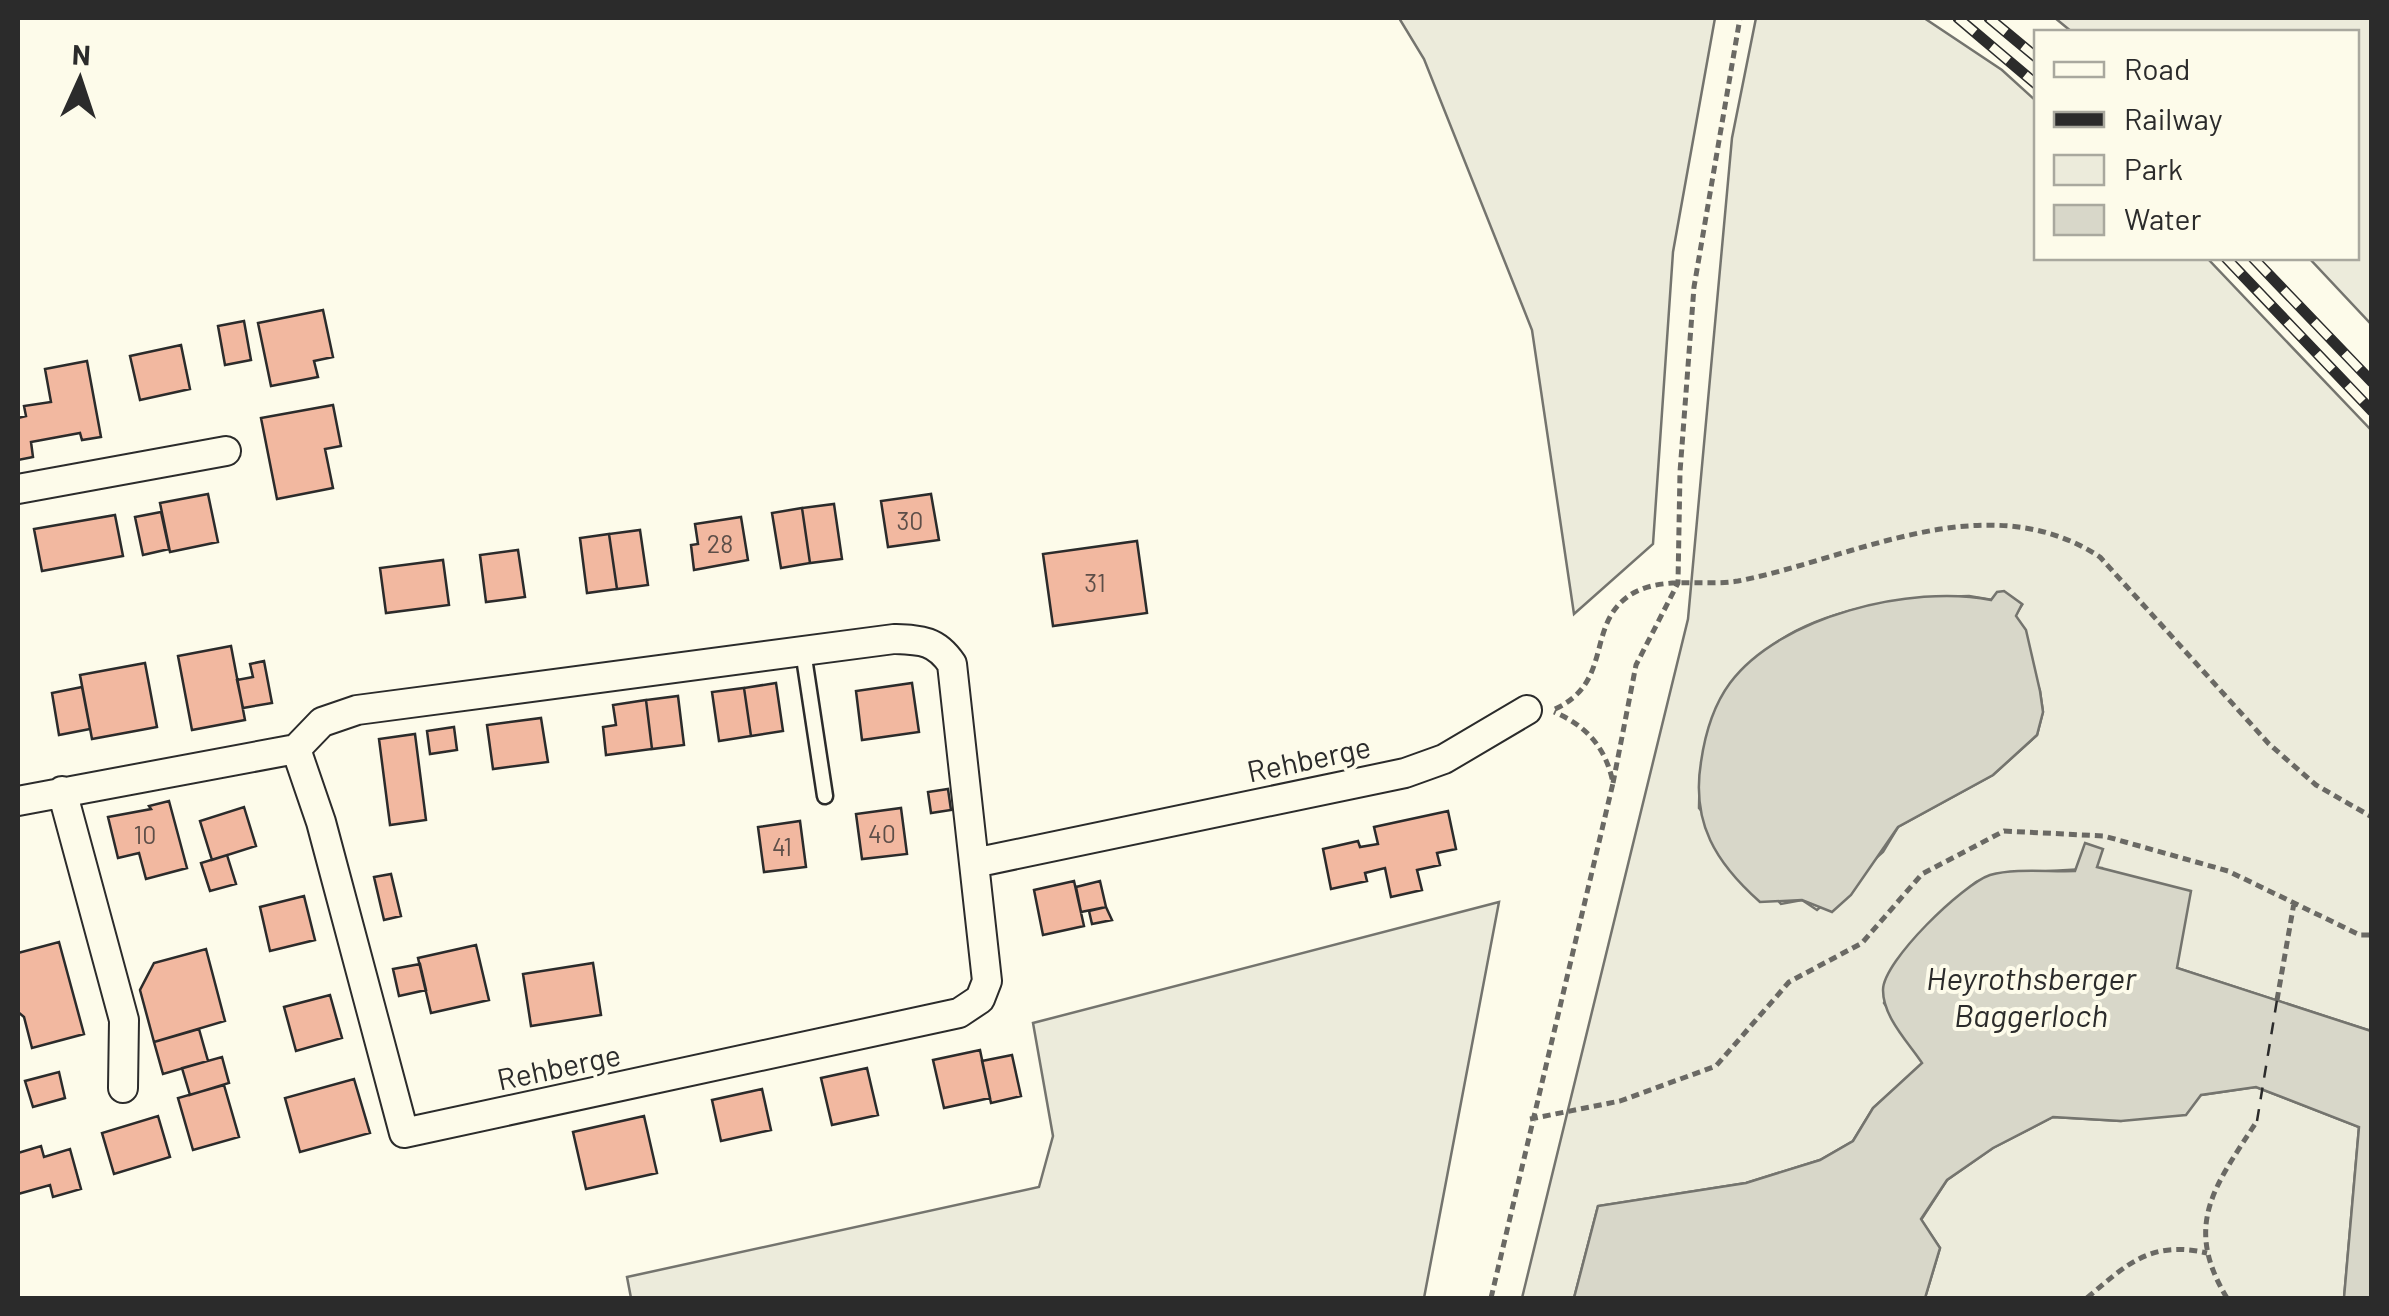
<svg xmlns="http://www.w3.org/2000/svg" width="2389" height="1316" font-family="Barlow,sans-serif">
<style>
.green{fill:#ecebdb;stroke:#74746e;stroke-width:2.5;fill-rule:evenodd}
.water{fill:#d8d7c9;stroke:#74746e;stroke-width:2.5}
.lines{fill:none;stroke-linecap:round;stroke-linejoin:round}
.ferry{stroke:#2b2b2b;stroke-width:2.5;stroke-dasharray:12 10;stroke-linecap:butt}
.building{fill:#f2b8a0;stroke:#2b2b2b;stroke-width:2.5}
.service-casing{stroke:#2b2b2b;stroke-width:19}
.minor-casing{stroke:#2b2b2b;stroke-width:32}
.path{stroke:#6a6964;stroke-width:5;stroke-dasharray:8 5;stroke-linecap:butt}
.service{stroke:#fdfbea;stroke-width:14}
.minor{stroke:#fdfbea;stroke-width:28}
.rail-casing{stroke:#2b2b2b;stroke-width:11}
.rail{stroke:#fdfbea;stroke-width:8;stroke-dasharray:22;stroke-linecap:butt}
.labels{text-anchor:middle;stroke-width:8;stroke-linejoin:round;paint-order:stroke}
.number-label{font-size:25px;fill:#5d4e48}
.street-label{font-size:30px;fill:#2b2b2b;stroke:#fdfbea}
.water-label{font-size:32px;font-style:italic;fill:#2b2b2b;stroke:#fdfbea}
</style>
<rect width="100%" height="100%" fill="#fdfbea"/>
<path class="green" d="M1399 18H1715L1673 252 1653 544 1574 614 1532 330 1424 59Z
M1756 18H1924L2002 70 2036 101V258H2207L2371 430V1031L2177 968 2102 868 2000 874 1976 882 1945 909 1884 1003 1923 1063 1873 1108 1853 1141 1820 1160 1746 1183 1598 1206 1574 1298H1522L1688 619 1732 138ZM1969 596 2022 605 2015 616 2040 691 2043 712 2037 735 1993 775 1898 827 1883 852 1817 910 1802 900 1781 904 1699 808C1700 641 1822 599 1969 596Z
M2055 18H2371V324L2309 258H2356V32H2072Z
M1499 902 1424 1298H631L627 1277 1039 1187 1053 1136 1033 1023Z
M2256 1087 2359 1127 2344 1298H1925L1940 1248 1921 1220 1947 1180 1993 1148 2053 1117 2121 1121 2201 1095Z"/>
<path class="water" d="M2004 591 2022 604 2016 616 2026 630 2040 691 2043 712 2037 735 1993 775 1898 827 1851 895 1832 912 1802 900 1760 902C1716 863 1691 823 1701 762 1705 734 1713 706 1730 683 1780 616 1912 584 1991 600L1997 592Z
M2085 843 2103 849 2097 867 2191 891 2177 968 2371 1031V1298H2344L2359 1127 2256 1087 2201 1095 2186 1115 2121 1121 2053 1117 1993 1148 1947 1180 1921 1219 1940 1248 1925 1298H1574L1598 1206 1746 1183 1820 1160 1853 1141 1873 1108 1922 1063C1908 1042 1883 1017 1883 990 1883 961 1963 884 1990 875 2015 868 2048 872 2075 871Z"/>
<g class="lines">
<path class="ferry" d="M2257 1121 2277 1000"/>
</g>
<path class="building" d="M323 310 333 357 314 361 318 377 271 386 258 323Z
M244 321 251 360 225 365 218 326Z
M181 345 190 389 140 400 130 356Z
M87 361 101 437 82 440 80 433 31 442 33 457 18 460V418L26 416 24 406 51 402 45 369Z
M333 405 341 446 325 449 333 488 277 499 261 418Z
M208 494 218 542 170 552 160 503Z
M931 494 939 540 888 547 881 501Z
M834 504 842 559 810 563 802 508Z
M802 508 810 563 781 568 772 513Z
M161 512 169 549 143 555 135 517Z
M115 515 123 556 42 571 34 529Z
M741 517 748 560 694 570 691 545 698 544 695 524Z
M640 530 648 585 617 589 609 534Z
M609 534 617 589 587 593 580 538Z
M1137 541 1147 613 1053 626 1043 554Z
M518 550 525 597 486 602 480 555Z
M443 560 449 605 386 613 380 568Z
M231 646 245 720 192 730 178 656Z
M264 661 272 703 243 708 237 680 253 677 250 664Z
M145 663 157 727 92 739 80 675Z
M776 683 783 731 751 736 744 688Z
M912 683 919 732 862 740 856 691Z
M82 687 90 729 59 735 52 693Z
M744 688 751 736 719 741 712 692Z
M678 696 684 745 652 749 646 700Z
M646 700 652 749 606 755 603 727 616 725 613 705Z
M541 718 548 762 493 769 487 725Z
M454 727 457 750 430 754 427 731Z
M415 734 426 820 390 825 379 739Z
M948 789 951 810 931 813 928 792Z
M169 801 187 868 146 879 139 853 118 858 108 817 151 809 149 806Z
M244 807 256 846 212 860 200 821Z
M901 808 907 854 862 859 856 814Z
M1448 811 1456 849 1437 853 1440 865 1417 870 1422 890 1391 897 1385 868 1365 873 1367 881 1331 889 1323 849 1358 841 1360 847 1378 844 1374 827Z
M800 821 806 867 764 872 758 827Z
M227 855 236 884 210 891 201 863Z
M391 874 401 916 384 920 374 877Z
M1074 881 1084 926 1043 935 1034 890Z
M1100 881 1106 907 1081 912 1076 887Z
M304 896 315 940 270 951 260 907Z
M1106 907 1112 920 1092 924 1089 911Z
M59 942 84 1034 32 1048 24 1017 18 1012V953Z
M476 945 489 1000 431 1013 418 958Z
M206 949 225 1021 154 1042 140 990 154 963Z
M593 963 601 1015 531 1026 523 974Z
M420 964 426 990 399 996 393 969Z
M330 995 342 1038 296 1051 284 1007Z
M199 1029 208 1061 163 1074 154 1042Z
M980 1050 990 1098 944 1108 933 1060Z
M1012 1055 1021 1096 991 1103 982 1061Z
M222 1057 229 1083 190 1095 182 1068Z
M867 1068 878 1115 832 1125 821 1078Z
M59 1072 65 1098 33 1107 25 1081Z
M354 1079 370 1133 300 1152 285 1098Z
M224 1085 239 1137 193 1150 178 1098Z
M762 1089 771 1130 721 1141 712 1100Z
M158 1116 170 1157 114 1174 102 1133Z
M644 1116 657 1173 586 1189 573 1132Z
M41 1146 44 1157 70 1149 81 1189 53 1197 50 1185 18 1194V1153Z"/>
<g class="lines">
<g class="service-casing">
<path id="service" d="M803 651 825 796"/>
</g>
<g class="minor-casing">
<path id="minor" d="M18 489 226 451
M62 791 124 1020 123 1088
M18 801 296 749 322 722 357 710 894 639C921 640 936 640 952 664L987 981 980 999 959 1013 404 1133 321 822 296 749
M974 863 1405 773 1444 759 1527 710"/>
</g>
<path class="path" d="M1555 709C1612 683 1587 628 1626 598 1656 574 1703 587 1738 581 1856 558 1987 483 2100 557L2269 744 2316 785 2372 817
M1613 783 1636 665 1678 583 1680 472 1694 287 1740 18
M2277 1000 2294 903
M1530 1119 1620 1101 1716 1066 1789 982 1862 943 1922 874 2004 831 2104 836 2228 871 2360 935H2372
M1491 1298 1613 783C1606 748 1587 726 1554 712
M2087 1298C2127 1264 2151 1240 2207 1253
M2227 1298C2182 1224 2216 1185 2257 1121"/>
<use href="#service" class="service"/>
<use href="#minor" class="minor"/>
<g class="rail-casing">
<path id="rail" d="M1958 18 2036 84
M1989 18 2036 57
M2226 258 2372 411
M2253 258 2372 382"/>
</g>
<use href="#rail" class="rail"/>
</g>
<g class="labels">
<g class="number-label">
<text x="910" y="530">30</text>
<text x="720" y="553">28</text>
<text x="1095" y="592">31</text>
<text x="882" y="843">40</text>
<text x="145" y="844">10</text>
<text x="782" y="856">41</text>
</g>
<g class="street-label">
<text transform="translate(1309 760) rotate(-12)" y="10">Rehberge</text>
<text transform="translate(559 1068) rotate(-12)" y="10">Rehberge</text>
</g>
<g class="water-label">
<text x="2031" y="990">Heyrothsberger<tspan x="2031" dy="37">Baggerloch</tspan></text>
</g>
</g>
<rect width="2389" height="1316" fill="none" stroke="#2b2b2b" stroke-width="40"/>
<rect x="2034" y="30" width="325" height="230" fill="#fdfbea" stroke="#a9a89e" stroke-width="2.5"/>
<rect x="2054" y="62" width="50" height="15" fill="#fdfbea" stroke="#a9a89e" stroke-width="2.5"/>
<text x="2124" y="80" font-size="30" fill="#2b2b2b">Road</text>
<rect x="2054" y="112" width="50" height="15" fill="#2b2b2b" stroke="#a9a89e" stroke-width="2.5"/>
<text x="2124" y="130" font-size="30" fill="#2b2b2b">Railway</text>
<rect x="2054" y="155" width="50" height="30" fill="#ecebdb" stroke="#a9a89e" stroke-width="2.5"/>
<text x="2124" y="180" font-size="30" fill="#2b2b2b">Park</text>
<rect x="2054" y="205" width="50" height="30" fill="#d8d7c9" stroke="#a9a89e" stroke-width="2.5"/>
<text x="2124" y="230" font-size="30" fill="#2b2b2b">Water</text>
<g transform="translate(80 80) rotate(3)" stroke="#fdfbea" stroke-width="8" paint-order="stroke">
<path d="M0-8L18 38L0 25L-18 38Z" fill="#2b2b2b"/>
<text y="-15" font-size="28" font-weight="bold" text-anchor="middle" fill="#2b2b2b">N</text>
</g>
</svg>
